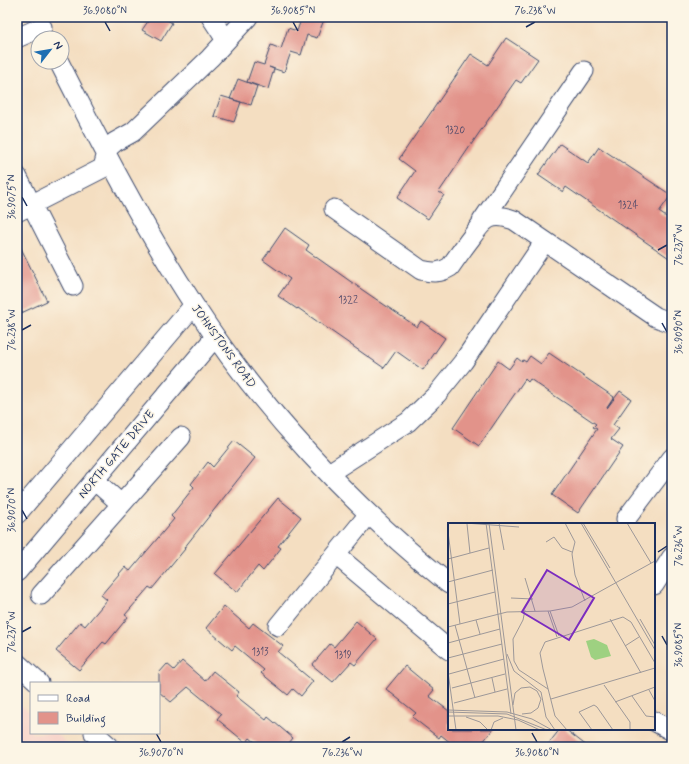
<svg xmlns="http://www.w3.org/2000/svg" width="689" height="764" font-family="Mynerve,sans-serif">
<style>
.built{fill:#f7d1c8}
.building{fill:#e2938a}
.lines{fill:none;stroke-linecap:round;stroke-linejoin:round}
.minor-casing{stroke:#3c496d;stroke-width:21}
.minor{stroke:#fff;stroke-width:19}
.ticks{fill:none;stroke:#1b2f5e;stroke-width:1.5}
.labels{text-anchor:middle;stroke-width:3;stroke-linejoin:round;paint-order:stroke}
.number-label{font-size:10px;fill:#4d4869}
.street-label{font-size:12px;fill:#1b2f5e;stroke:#fcf5e5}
.inset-road{fill:none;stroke:#9d9899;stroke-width:1}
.view{fill:#7b2cbf;fill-opacity:0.15;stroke:#7b2cbf;stroke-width:2}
.inset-edge{fill:none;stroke:#1b2f5e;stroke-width:2}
.neatline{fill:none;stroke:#1b2f5e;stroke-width:1.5}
.ticks-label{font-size:10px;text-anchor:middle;fill:#1b2f5e}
</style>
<rect width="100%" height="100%" fill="#fcf5e5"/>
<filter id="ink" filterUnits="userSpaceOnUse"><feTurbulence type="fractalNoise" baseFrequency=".025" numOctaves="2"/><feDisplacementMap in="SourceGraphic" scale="8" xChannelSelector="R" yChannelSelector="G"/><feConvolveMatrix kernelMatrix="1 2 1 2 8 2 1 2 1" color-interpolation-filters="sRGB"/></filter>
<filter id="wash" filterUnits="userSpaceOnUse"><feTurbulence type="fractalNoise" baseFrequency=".012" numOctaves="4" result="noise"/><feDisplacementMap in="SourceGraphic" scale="16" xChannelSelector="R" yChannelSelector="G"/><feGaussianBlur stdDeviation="0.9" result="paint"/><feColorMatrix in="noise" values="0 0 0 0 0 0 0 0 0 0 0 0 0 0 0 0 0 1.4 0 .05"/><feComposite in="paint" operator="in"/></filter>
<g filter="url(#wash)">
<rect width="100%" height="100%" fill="#f4dec1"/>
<path class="built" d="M17 702 31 713V733H55L72 747H17Z"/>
<g id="blocks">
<path class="building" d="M151 17H162L172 23 161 41 142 30Z
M302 17H325L317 38 307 35 301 55 291 52 284 72 269 67 274 69 268 89 247 82 254 62 264 65 271 45 281 49 288 28 297 31Z
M506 38 538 59 521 83 516 80 479 133 439 192 444 195 428 219 397 198 415 171 399 159 471 54 488 65Z
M238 79 257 86 251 105 230 99Z
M221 96 241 102 234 122 214 116Z
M560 144 588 163 599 147 671 195 659 212 672 221V260L566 187 563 192 538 175Z
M285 228 309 245 306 250 364 291 417 327 421 321 445 338 423 370 396 351 384 368 298 308 297 309 278 296 290 279 263 260Z
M17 240 47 301 17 315Z
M549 353 614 397 607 408 620 391 631 399 613 425 619 429 611 439 623 447 578 513 552 495 597 429 593 427 596 424 530 379 528 382 525 379 479 446 453 428 498 361 509 369 517 358 522 362 523 360 526 362 530 356 541 364Z
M234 441 255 458 184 548 185 549 152 589 149 587 125 615 128 617 106 644 103 642 79 670 56 651 80 622 85 626 107 600 101 595 125 567 130 571 174 519 171 516 194 487 191 484 208 462 213 467Z
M278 498 301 517 278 546 281 548 263 571 258 566 237 592 215 574Z
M224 606 249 628 253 623 283 646 278 652 313 681 301 696 293 689 288 695 261 673 264 670 235 646 232 650 206 628Z
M356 621 377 639 355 665 351 662 333 682 312 665 330 644 334 647Z
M182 661 205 681 213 671 239 692 236 696 266 720 268 717 293 738 286 747H261L250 738 246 743 217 719 221 714 188 687 171 702 159 692V673L167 664 174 670Z
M405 666 434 690 429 696 449 711V729H493L479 747H456L441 735 439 738 412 717 416 713 386 689Z
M560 729H565L588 747H546Z"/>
</g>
</g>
<g filter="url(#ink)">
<use href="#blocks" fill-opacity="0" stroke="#3c496d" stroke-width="1"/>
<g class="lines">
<g class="minor-casing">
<path id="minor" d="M211 17 226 40
M17 38 42 27
M59 62C101 145 143 227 194 305 261 409 353 507 449 584
M17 176 73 286
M334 209 421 270C433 273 440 273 450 267 457 257 464 247 471 238 484 219 491 211 514 220L656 317 672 323
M17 212 103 168 108 148 115 142 133 132 210 58 248 17
M482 221 584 71
M329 473 408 422 437 394 463 362 545 241
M94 480 121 504
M17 514 194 305
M626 519 672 458
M336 555 449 650
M17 572 215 337
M654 585 672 557
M41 595 181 437
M278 626 369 514
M17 663 39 683
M654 721 672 731
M94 733 110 747"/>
</g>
<use href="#minor" class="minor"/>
</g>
</g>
<path class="ticks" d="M105 22 110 31M293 22 298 31M526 27 535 22M22 197 27 206M658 250 667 245M662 323 667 332M22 330 31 325M22 510 27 519M658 552 667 546M22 632 31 627M662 636 667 645M156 733 161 742M532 733 537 742M342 742 350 737"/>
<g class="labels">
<g class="number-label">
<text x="455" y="133">1320</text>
<text x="628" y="208">1324</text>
<text x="348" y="303">1322</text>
<text x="260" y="655">1313</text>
<text x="343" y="658">1319</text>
</g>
<g class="street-label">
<text transform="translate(224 346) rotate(54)" y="4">JOHNSTONS ROAD</text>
<text transform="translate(116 454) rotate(-50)" y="4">NORTH GATE DRIVE</text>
</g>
</g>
<g transform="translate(448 523)">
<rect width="207" height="207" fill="#f4dec1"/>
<path d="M146 116 159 122 163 133 147 137 143 134 138 118Z" fill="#9ed181"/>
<path class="inset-road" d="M17 0 71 4M38 0 63 191M41 0 68 207M51 0 56 27M117 0 127 19 124 31 127 52 137 78M133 0 207 127M135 0 162 45M179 0 203 40M19 1 22 30M0 9 12 101M98 19 106 14 114 25 124 29M0 36 41 25M77 55 87 88M0 59 45 47M63 75 85 76M0 81 47 69M77 87 75 97 65 116 66 138 71 147 100 166M100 88 109 114M102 88 111 113M162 96 193 150M192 96 207 122M28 97 32 111M7 102 27 175M0 104 59 89 102 88 124 84 207 38M0 120 52 106M177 123 191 114M59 131 66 148 93 169 98 194 107 207M0 135 54 121M0 149 8 207M1 151 56 136M44 155 47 169M156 162 182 199V207M4 165 57 151M201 167 207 178M184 173 198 193 207 194M103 176 207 145M167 179 207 164M6 180 59 166M65 182 67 170 73 165 82 164 89 168 93 176 90 185 83 190 74 191M0 187 59 189 84 196 104 207M0 189 59 191 99 207M0 193H50L70 197 92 207M18 194 32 199 40 207M43 207 46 199 55 195M119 207 107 193 95 146 92 130 97 119 175 94 183 99 207 140M144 207 131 189 146 182 149 184 165 207"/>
<path class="view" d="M99 47 146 75 121 117 74 89Z"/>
<rect width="207" height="207" class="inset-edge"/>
</g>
<rect width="689" height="764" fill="none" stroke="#fcf5e5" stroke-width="44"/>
<rect x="30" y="682" width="130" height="52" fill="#fcf5e5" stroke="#a2a6af"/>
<rect x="38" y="695" width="20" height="6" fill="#ffffff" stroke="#a2a6af"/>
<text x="66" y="702" font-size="12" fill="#1b2f5e">Road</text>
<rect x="38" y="712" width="20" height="12" fill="#e2938a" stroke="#a2a6af"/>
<text x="66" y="722" font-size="12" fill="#1b2f5e">Building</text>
<g transform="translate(50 50) rotate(59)"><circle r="19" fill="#fcf5e5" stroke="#a2a6af"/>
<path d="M0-3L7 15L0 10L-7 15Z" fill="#1f6fb2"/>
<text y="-6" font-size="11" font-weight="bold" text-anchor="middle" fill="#1b2f5e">N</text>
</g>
<rect x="22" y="22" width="645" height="720" class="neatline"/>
<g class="ticks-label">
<text x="105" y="14">36.9080°N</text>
<text x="293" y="14">36.9085°N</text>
<text x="535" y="14">76.238°W</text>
<text transform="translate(11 197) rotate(-90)" y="4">36.9075°N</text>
<text transform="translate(678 245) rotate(-90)" y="4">76.237°W</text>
<text transform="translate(11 330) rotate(-90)" y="4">76.238°W</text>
<text transform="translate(678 332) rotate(-90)" y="4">36.9090°N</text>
<text transform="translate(11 510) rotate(-90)" y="4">36.9070°N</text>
<text transform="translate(678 546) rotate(-90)" y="4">76.236°W</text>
<text transform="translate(11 632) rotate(-90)" y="4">76.237°W</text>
<text transform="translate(678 645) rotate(-90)" y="4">36.9085°N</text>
<text x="161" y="756">36.9070°N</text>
<text x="342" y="756">76.236°W</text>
<text x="537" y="756">36.9080°N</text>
</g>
</svg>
